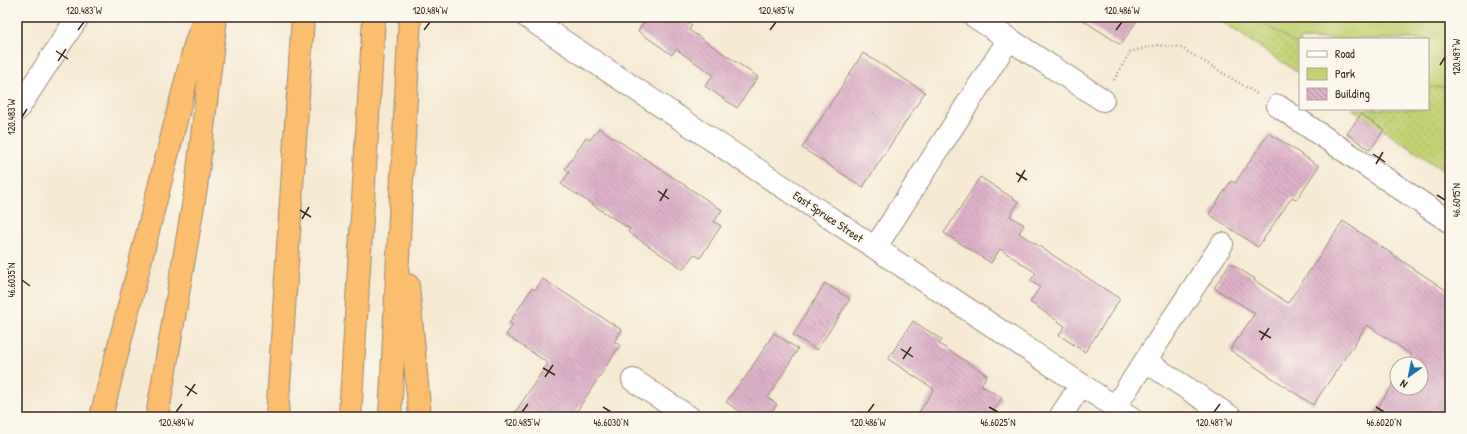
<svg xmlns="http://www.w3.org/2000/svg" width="1467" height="434" font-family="'Patrick Hand',sans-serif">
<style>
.green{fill:url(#green-dots);stroke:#7e7e48}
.pitch{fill:#c2d173;stroke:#7e7e48}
.building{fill:url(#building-back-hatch)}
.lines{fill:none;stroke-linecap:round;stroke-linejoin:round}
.minor-casing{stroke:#988a78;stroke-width:24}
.highway-casing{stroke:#988a78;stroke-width:24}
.path{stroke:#988a78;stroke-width:2.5;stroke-dasharray:1 3;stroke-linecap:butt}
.minor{stroke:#fff;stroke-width:22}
.highway{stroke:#fbbe6e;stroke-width:22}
.ticks{fill:none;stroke:#3b2a1e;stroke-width:1.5}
.labels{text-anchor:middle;stroke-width:3;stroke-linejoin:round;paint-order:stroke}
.street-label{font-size:12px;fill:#3b2a1e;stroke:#fbf7ec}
.neatline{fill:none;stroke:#3b2a1e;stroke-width:1.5}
.ticks-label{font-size:10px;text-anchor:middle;fill:#3b2a1e}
</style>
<defs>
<pattern id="green-dots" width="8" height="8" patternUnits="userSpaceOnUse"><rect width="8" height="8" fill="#c2d173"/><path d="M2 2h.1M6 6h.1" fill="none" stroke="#a8b463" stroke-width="1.8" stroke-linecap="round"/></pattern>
<pattern id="building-back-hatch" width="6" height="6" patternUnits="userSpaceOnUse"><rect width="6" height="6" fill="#deb0c8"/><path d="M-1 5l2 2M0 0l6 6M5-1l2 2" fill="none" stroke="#b58fa2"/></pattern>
</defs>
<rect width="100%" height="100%" fill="#fbf7ec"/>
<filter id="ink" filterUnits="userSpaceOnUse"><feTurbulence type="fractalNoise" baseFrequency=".025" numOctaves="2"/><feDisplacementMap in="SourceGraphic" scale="8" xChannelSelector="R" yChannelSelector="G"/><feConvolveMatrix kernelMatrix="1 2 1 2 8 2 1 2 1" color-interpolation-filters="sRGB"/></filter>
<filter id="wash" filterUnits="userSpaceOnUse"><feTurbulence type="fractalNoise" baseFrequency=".012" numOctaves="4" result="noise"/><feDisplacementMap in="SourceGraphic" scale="16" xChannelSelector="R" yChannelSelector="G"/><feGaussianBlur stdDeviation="0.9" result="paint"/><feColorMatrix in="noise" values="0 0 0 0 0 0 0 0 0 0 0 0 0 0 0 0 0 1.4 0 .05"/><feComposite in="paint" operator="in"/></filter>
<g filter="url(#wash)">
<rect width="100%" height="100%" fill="#f5e9d2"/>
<path class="green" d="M1215 17H1450V175L1352 109H1428V39H1300V74Z"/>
<path class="pitch" d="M1255 17H1450V87H1428V39H1300V46Z"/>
<g id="blocks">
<path class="building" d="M648 17H680L692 25 689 30 758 77 737 108 705 86 713 75 676 49 672 55 638 31Z
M1078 17H1139L1121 45Z
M863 53 925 92 863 187 802 148Z
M1361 114 1384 130 1370 150 1347 134Z
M599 128 722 210 714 222 721 226 700 258 694 254 683 269 628 232 630 229 561 184 569 172 565 169 586 137 590 140Z
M1269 133 1319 166 1296 200 1292 197 1258 247 1209 214 1231 181 1235 183Z
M980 177 1019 202 1010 216 1024 225 1019 233 1120 299 1085 352 1059 335 1065 326 1030 302 1040 287 1030 281 1036 273 1000 249 991 263 944 233Z
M1343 221 1450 293V417H1371L1397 378V388H1421V364H1406L1412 355 1367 325 1313 405 1230 350 1255 313 1214 288 1230 263 1255 279 1254 280 1288 303Z
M543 279 622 330 614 342 620 345 573 417H512L548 363 506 335 513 325 509 323 532 288 535 290Z
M825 283 850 299 817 350 793 335Z
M913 321 942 340 939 344 987 375 981 385 1002 398 990 417H916L934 389 888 359Z
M774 333 798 349 768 398 777 404 768 417H748L726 402 742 380 743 381Z"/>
</g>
</g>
<g filter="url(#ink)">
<use href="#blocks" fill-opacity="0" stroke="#988a78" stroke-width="1"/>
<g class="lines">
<g class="minor-casing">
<path id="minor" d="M527 17 1130 417
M975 17 1103 100
M1278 106 1450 222
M17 110 78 17
M875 248 1009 39
M1145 361 1231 417
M633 380 689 417
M1115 407 1222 244
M1060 417 1081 385"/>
</g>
<g class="highway-casing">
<path id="highway" d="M408 285 420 417
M101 417 195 45 205 17
M157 417 196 188 216 17
M277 417 303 17
M350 417 374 17
M390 417 410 17"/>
</g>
<path class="path" d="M1114 80 1130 52 1156 45 1180 47 1259 95"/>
<use href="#minor" class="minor"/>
<use href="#highway" class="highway"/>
</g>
</g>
<path class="ticks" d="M78 30 84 22M424 30 430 22M770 30 776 22M1116 30 1122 22M56 51 68 59M58 61 66 49M1440 65 1445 57M22 117 27 109M1373 154 1385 162M1376 164 1383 152M1016 173 1027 180M1018 182 1025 170M658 191 669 199M1437 195 1445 200M660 201 667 189M300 210 311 217M302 219 309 207M22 280 30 286M1259 331 1271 338M1261 340 1269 328M901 349 913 357M903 359 911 347M543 368 555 375M545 377 553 365M185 386 197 394M187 396 195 384M603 407 611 412M989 407 998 412M1376 407 1384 412M176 412 182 404M522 412 528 404M868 412 874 404M1214 412 1220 404"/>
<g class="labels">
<g class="street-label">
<text transform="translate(828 217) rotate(34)" y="4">East Spruce Street</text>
</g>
</g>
<rect width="1467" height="434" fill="none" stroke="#fbf7ec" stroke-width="44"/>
<rect x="1299" y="38" width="130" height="72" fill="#fbf7ec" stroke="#aea59a"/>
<rect x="1307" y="51" width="20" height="6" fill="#ffffff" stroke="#aea59a"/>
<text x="1335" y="58" font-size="12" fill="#3b2a1e">Road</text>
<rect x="1307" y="68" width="20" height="12" fill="#c2d173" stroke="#aea59a"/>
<text x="1335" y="78" font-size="12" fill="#3b2a1e">Park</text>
<rect x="1307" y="88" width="20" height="12" fill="url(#building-back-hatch)" stroke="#aea59a"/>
<text x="1335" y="98" font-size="12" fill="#3b2a1e">Building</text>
<g transform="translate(1409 376) rotate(213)"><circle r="19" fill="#fbf7ec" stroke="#aea59a"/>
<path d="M0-3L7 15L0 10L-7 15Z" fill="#1f6fb2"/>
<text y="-6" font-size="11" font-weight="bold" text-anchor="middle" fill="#3b2a1e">N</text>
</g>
<rect x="22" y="22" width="1423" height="390" class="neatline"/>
<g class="ticks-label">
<text x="84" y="14">120.483°W</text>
<text x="430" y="14">120.484°W</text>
<text x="776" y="14">120.485°W</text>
<text x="1122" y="14">120.486°W</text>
<text transform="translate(1456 57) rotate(-90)" y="4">120.487°W</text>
<text transform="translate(11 117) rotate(-90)" y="4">120.483°W</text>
<text transform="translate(1456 200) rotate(-90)" y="4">46.6015°N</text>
<text transform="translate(11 280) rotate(-90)" y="4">46.6035°N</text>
<text x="176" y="426">120.484°W</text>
<text x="522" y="426">120.485°W</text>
<text x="611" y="426">46.6030°N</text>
<text x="868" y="426">120.486°W</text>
<text x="998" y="426">46.6025°N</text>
<text x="1214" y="426">120.487°W</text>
<text x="1384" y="426">46.6020°N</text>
</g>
</svg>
